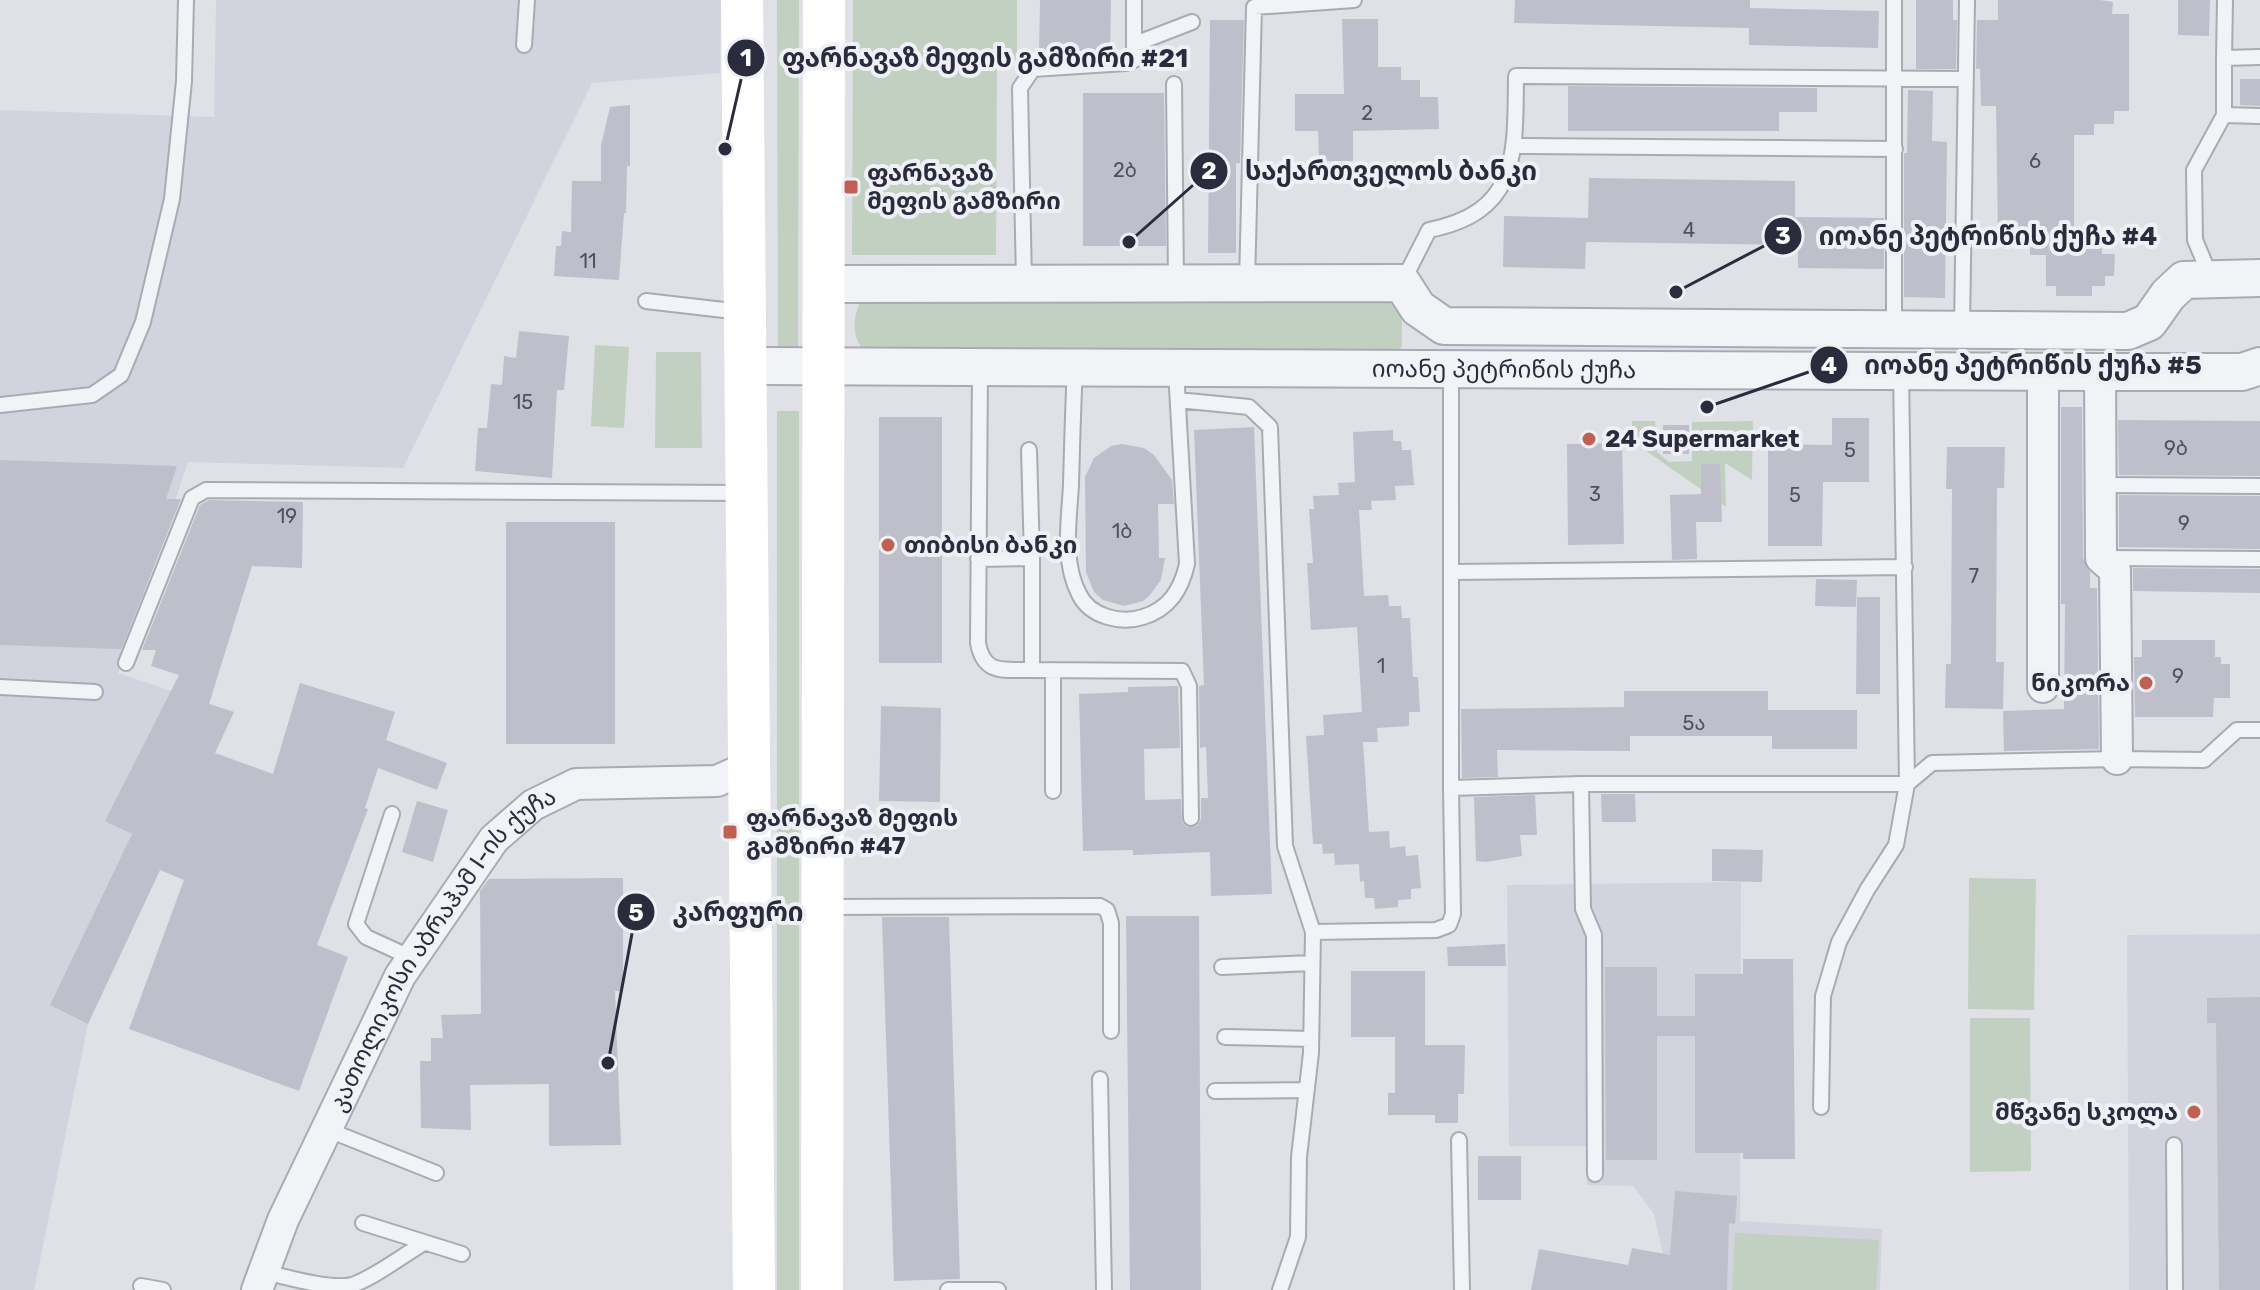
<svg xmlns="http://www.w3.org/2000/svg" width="2260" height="1290" font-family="Rubik,'Noto Sans Georgian',sans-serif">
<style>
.built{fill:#d2d3dc}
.green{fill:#c2d0c2}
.building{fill:#bebfca}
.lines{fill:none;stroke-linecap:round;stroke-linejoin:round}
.service-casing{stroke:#a9abb4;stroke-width:18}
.minor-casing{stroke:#a9abb4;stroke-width:34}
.tertiary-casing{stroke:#a9abb4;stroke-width:40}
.service{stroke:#f2f3f6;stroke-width:14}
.minor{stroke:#f2f3f6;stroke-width:30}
.tertiary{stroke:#f2f3f6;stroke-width:36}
.secondary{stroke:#fff;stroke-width:42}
.poi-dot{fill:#bf6052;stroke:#eff0f5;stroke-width:3}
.labels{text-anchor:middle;stroke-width:8;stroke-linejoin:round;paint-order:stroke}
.number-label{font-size:20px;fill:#4f5160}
.poi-label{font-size:24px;font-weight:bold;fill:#2a2c3d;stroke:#eff0f5;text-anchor:start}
.street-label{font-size:24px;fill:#2a2c3d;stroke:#eff0f5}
.leader{fill:none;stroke:#2a2c3d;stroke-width:3}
.callout-dot{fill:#2a2c3d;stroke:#eff0f5;stroke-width:3}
.mark-label{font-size:24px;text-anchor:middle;font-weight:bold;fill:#fff}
.callout-label{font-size:26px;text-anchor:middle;font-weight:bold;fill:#2a2c3d;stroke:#eff0f5;stroke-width:8;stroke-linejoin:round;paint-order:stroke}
</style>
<rect width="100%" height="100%" fill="#e0e1e7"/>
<path class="built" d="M216 0H721L720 73 592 83 403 468 188 462 118 673 234 712 88 1024 34 1290H0V110L214 117Z
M1741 882 1740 1221 1882 1229 1880 1290H1656L1663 1254 1654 1214 1633 1186 1587 1185 1586 1146H1509L1507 885Z
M2260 934V1290H2129L2127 935Z"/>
<path class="green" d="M777 0H799L798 353 779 352 778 347Z
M853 0H1017V60L997 61 996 255H852Z
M1385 293 1402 307V346L1395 355 865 352C851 336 853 320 860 301Z
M595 345 629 347 624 428 591 426Z
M656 352H701L702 448H655Z
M777 411H799V1290H777Z
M1632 421H1655L1657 452 1669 462 1692 461V422L1753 421 1752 480 1725 463 1726 507 1632 441Z
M1969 878 2036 879 2034 1010 1968 1009Z
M1970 1018H2030L2031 1171 1970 1172Z
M1735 1233 1879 1240 1876 1290H1732Z"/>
<path class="building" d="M1040 0H1111L1110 53H1039Z
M1515 0H1750V8L1879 11 1878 48 1749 45V28L1514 23Z
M1916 0H1953V20H1957L1956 69H1916Z
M1998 0H2100L2113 2 2112 14H2129V111H2114V124H2094V135H2074V233H2093V244H2102V254H2115L2114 276H2105V286H2092V296H2056V286H2046V255H2030V247H2014V237H1998L1996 106H1981L1980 69H1976L1977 20H1998Z
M2178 0H2210L2209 36 2178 35Z
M1342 19H1378V67H1401V80H1420V97H1438L1439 129 1353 131V161H1319L1318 131H1295V94H1344Z
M1210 20H1244L1240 163H1236V253H1208Z
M2240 79H2260V106L2240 105Z
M1568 86 1817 88V112H1779V131H1568Z
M1908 90 1933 91 1932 141 1947 142 1945 298 1904 297V153H1907Z
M1083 93H1164L1166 246H1083Z
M630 105V166H627L626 213H624L619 280 554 276 556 246H561L562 231 571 232 572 181H601V145L610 107Z
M1589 178 1795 181V217L1884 218V269L1798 268V245L1586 242 1585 269 1503 267 1504 216 1588 218Z
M519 331 569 336 564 390H557L552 478 475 471 478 428H487L491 384 502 385 504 356 516 358Z
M2061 407H2082L2083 558 2090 572V588H2097L2099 749 2004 751 2003 711 2064 709 2065 604H2061Z
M879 417H942V663H879Z
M1832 418H1869V482H1823L1822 546H1768V444L1832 445Z
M2118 420 2260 421V476L2119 475Z
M1663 425H1689V454H1663Z
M1254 427 1272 894 1211 896 1210 852 1133 855V850L1083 851 1079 694 1128 692V687L1178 686 1180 748 1144 749 1145 800 1181 799 1182 822 1187 827 1197 826 1201 819V798H1208L1206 747 1200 748 1199 686 1204 685 1194 430Z
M1393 430V441H1401L1402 450H1411L1414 485 1395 486 1396 500 1371 501 1372 510H1359L1364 596 1388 595 1389 606H1401L1402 618H1410L1413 677H1418L1420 712H1409V726L1377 728 1378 742H1363L1369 832 1389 831 1390 848 1405 846 1406 856 1418 855 1421 888 1411 889V899L1398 900V907L1375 909 1374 898H1365L1364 881 1360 882 1359 864 1335 865 1334 853 1323 854 1322 844H1313L1306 736 1324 735 1323 715 1362 712 1357 627 1311 630 1307 563H1313L1309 509H1314L1313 496 1339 495 1338 483 1355 482 1353 432Z
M1622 443 1624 544 1568 545 1567 444Z
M1122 444 1144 448 1154 455 1172 480 1174 504H1158L1159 558H1165L1161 580 1150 595 1143 601 1124 606 1103 600 1094 592 1086 572 1085 477 1094 458 1111 446Z
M1947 447H2005L2004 488H1997L1996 662H2004L2003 709 1945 708 1946 664H1951L1952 489H1946Z
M0 460 177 466 166 499H181L121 649 0 645Z
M1701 464H1720L1722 522H1696L1697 559 1672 560 1670 495 1701 494Z
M2119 495 2260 496V549L2119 547Z
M209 500 303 502 302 568 252 566 209 704 234 712 215 753 273 774 300 683 395 712 386 740 447 763 437 790 378 768 365 808 368 809 317 945 348 957 299 1091 129 1029 184 880 160 870 88 1024 50 1005 132 834 105 821 179 675 151 666 156 650H142L200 505Z
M506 522H615V744H506Z
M2133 568 2260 569V593L2133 591Z
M1816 579 1857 580 1856 607 1815 606Z
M1857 597H1880V694H1856Z
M2142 640H2215V657H2221V664H2230V698H2214L2213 717H2135L2134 657H2142Z
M1624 691H1768V710H1857V749H1772V736H1630V751L1497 750 1498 777 1462 778 1461 709 1624 707Z
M881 706 941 708 940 802 879 801Z
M1601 794H1635L1636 822H1602Z
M1535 795 1537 835H1520L1522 856 1486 862 1476 861 1474 797Z
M417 801 448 810 433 862 402 852Z
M1712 849 1763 850 1762 882 1712 881Z
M623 878V991H615L621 1145 549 1146V1084L470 1085 471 1130 421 1128 420 1061H431V1038H443L441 1015 481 1014 480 891 489 879Z
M1126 916H1199L1201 1290H1130Z
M882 917H949L960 1279 894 1281Z
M1505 944 1506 966H1448L1447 947Z
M1743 959H1793L1795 1159H1743V1153H1695V1036H1657V1160H1606L1605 967H1657V1016H1695V974H1743Z
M1351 971H1425V1045H1465L1464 1094H1458V1123H1435V1115H1388V1093H1395V1037H1351Z
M2260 997V1290H2219L2216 1023H2207V998Z
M1478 1156H1521V1200H1478Z
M1675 1191 1737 1196 1735 1224 1729 1223 1727 1290H1531L1539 1249 1628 1265 1632 1248 1670 1255Z"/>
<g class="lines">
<g class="service-casing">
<path id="service" d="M1135 44 1192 22
M524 45 527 0
M2224 58 2225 0
M1174 84 1176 282
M2224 115 2260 116
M1515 146 1895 149
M2211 278 2195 240 2194 170 2224 115V58L2260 57
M1024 281 1020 88 1033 69 1126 63 1134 60V0
M1247 283 1254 7 1354 0
M1402 283 1429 230C1520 212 1515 153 1516 76L1966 79
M646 301 741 312
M1894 328V0
M1962 328 1967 0
M980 368 978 643C984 676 1005 669 1032 670
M1075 368C1073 407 1072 446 1071 485 1069 521 1062 561 1079 594 1090 617 1121 624 1143 617 1169 609 1181 590 1187 564L1176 370
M1178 400 1249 407 1270 427 1285 846 1313 932
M0 405 92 395 121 375 143 322 172 199 184 81 186 0
M1029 450 1032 558
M2101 485 2260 486
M2105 558 2260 559
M978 559 1032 558V670L1182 671 1189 686 1191 818
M1451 572 1905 567
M126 663 192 498 206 490 745 493
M1053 670V791
M0 687 95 692
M1581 784 1583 909 1594 935 1595 1174
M1451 788 1581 784H1907L1932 763 2117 759 2204 760 2237 730H2260
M392 814 356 924 366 937 412 958
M827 907 1100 906 1107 910 1111 923V1031
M1222 967 1312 963
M1225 1037 1311 1039
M1100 1079 1104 1290
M1215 1091 1307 1090
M1821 1107 1823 996 1839 942 1867 890 1896 845 1907 784 1901 371
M326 1129 436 1173
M1459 1140 1462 1290
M2174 1145 2175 1290
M363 1223 462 1254
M264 1272C287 1277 329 1290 352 1285 372 1279 405 1254 424 1243
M141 1286 163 1290
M948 1290H998
M1280 1290 1298 1237 1299 1157 1311 1053 1313 932 1436 930 1449 925 1453 914 1451 788V370"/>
</g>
<g class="minor-casing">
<g id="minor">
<path d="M2100 372 2101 558 2115 570 2117 759"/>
<path d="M2043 687V372"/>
<path id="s1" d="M257 1290 283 1220 400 976 494 839 533 805 576 784 717 781 748 767"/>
</g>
</g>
<g class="tertiary-casing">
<g id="tertiary">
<path d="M824 284 1402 283 1418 308 1444 326 2128 331 2149 322 2168 295 2184 280 2260 278"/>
<path id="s2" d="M746 366 2100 372H2242L2260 366"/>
</g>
</g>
<use href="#service" class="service"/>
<use href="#minor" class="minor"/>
<use href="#tertiary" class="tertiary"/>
<path class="secondary" d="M742 0 754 1290
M822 1290 824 0"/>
</g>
<g class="poi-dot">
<rect x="843" y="179" width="16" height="16" rx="4"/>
<circle cx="1589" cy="439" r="8"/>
<circle cx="888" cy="545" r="8"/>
<circle cx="2146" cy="683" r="8"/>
<rect x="722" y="824" width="16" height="16" rx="4"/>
<circle cx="2194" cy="1112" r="8"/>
</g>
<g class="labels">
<g class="number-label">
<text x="1367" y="120">2</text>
<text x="2035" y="168">6</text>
<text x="1125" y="177">2ბ</text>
<text x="1689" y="237">4</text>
<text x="588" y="268">11</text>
<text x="523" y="409">15</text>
<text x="2176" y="455">9ბ</text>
<text x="1850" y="457">5</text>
<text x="1595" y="501">3</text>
<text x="1795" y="502">5</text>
<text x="287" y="523">19</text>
<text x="2184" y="530">9</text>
<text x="1122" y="538">1ბ</text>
<text x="1974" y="583">7</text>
<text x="1381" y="673">1</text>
<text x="2178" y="683">9</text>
<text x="1694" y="730">5ა</text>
</g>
<g class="poi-label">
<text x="867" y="181">ფარნავაზ<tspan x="867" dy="28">მეფის გამზირი</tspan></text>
<text x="1605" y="447">24 Supermarket</text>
<text x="904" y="553">თიბისი ბანკი</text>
<text x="2130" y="691" text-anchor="end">ნიკორა</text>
<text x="746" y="826">ფარნავაზ მეფის<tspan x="746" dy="28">გამზირი #47</tspan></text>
<text x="2178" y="1120" text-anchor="end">მწვანე სკოლა</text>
</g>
<g class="street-label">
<text dy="8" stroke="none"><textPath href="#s2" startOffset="758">იოანე პეტრიწის ქუჩა</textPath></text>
<text dy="8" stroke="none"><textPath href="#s1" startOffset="392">კათოლიკოსი აბრაჰამ I-ის ქუჩა</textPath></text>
</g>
</g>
<path class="leader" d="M725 149L746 58M1129 242L1209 171M1676 292L1783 236M1707 407L1829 365M608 1063L636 912"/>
<g class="callout-dot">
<circle cx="725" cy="149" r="8"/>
<circle cx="1129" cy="242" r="8"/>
<circle cx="1676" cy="292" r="8"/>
<circle cx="1707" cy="407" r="8"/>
<circle cx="608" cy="1063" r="8"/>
<circle cx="746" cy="58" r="20"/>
<circle cx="1209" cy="171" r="20"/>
<circle cx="1783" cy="236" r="20"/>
<circle cx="1829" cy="365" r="20"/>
<circle cx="636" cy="912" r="20"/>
</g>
<g class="mark-label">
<text x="746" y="66">1</text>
<text x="1209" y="179">2</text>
<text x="1783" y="244">3</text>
<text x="1829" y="374">4</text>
<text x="636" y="921">5</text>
</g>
<g class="callout-label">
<text x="985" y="67">ფარნავაზ მეფის გამზირი #21</text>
<text x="1391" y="180">საქართველოს ბანკი</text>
<text x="1988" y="245">იოანე პეტრიწის ქუჩა #4</text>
<text x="2033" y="374">იოანე პეტრიწის ქუჩა #5</text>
<text x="738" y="921">კარფური</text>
</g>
</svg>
